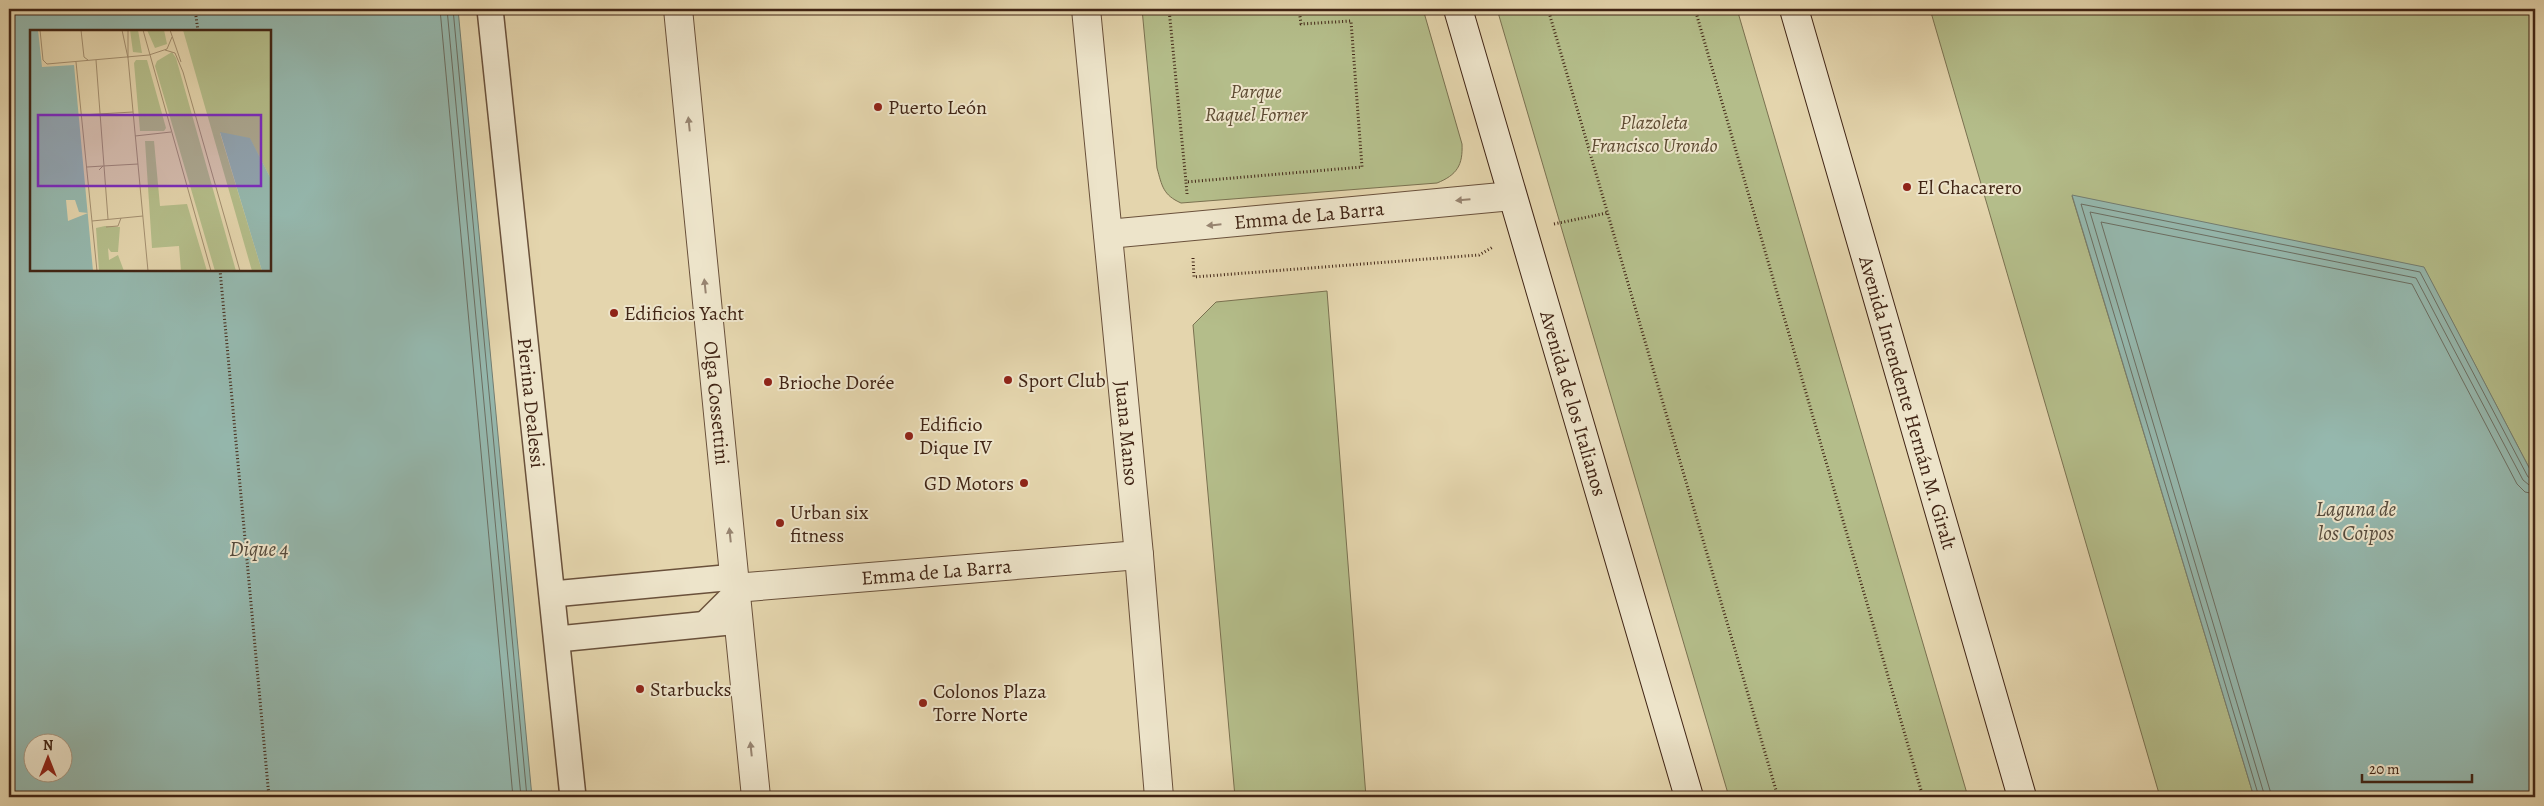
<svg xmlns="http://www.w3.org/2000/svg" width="2544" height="806" font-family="Alegreya,serif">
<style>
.green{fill:#b4bd8a;stroke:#7a7150}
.water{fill:#95b8ae;stroke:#737d71;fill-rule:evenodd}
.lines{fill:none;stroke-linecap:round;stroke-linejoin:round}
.shore{stroke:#6b6e62;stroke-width:1}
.service-casing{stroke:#6a513b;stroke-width:19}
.pedestrian-casing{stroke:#6a513b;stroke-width:28}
.minor-casing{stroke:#6a513b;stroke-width:30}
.tertiary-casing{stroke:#6a513b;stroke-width:30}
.secondary-casing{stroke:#412515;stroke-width:30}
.path{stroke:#412515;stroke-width:3;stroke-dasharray:1 2.5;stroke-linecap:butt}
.service{stroke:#ede4ca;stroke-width:16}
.pedestrian{stroke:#ede4ca;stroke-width:25}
.minor{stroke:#ede4ca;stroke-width:28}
.tertiary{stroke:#ede4ca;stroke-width:28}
.secondary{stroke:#ede4ca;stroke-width:28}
.oneway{fill:#978470}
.poi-dot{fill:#8f2418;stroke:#ede4ca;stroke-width:2}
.labels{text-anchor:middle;stroke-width:4;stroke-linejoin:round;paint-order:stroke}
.park-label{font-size:20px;font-style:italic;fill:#5e4b32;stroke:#ede4ca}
.poi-label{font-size:20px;fill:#412515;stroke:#ede4ca;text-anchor:start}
.street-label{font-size:20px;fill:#412515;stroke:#ede4ca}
.water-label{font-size:21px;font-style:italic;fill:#564a3b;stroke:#ede4ca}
.inset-road{fill:none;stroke:#a38f70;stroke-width:1}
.view{fill:#7b2cbf;fill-opacity:0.15;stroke:#7b2cbf;stroke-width:2.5}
.inset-edge{fill:none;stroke:#412515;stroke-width:2.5}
</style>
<rect width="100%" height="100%" fill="#e4d5ad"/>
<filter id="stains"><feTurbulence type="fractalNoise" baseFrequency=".004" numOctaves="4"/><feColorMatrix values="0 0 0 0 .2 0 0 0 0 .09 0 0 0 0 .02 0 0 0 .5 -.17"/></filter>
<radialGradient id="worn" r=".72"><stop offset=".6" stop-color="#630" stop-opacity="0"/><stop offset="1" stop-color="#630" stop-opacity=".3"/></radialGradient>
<path class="green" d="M1142 9H1423L1462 144C1463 165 1457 175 1437 183L1181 203C1163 195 1162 186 1157 168Z
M1497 9H1737L1968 797H1729Z
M1930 9H2535V479L2424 268 2072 196 2254 797H2160Z
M1327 291 1366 797H1235L1193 325 1216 302Z"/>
<path class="water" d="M9 9H458L532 797H9ZM31 31H270V270H31ZM32 744H62V774H32Z
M2072 195 2424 267 2535 479V797H2254Z"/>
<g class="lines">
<path class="shore" d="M440 9 513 797
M447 9 521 797
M453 9 527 797
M2259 797 2081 204 2420 272 2528 477 2535 480
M2265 797 2090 212 2416 278 2523 480 2529 485 2535 486
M2272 797 2101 222 2412 284 2517 484 2525 492 2535 494"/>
<g class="service-casing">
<path id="service" d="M698 625 735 588"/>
</g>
<g class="pedestrian-casing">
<g id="pedestrian">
<path id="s1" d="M490 9 573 797"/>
<path d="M553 594 735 577"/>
<path d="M558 639 739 621"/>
</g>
</g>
<g class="minor-casing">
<g id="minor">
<path id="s2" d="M678 9 756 797"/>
<path id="s3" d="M1108 234 1512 196"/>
<path id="s4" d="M735 588 1139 555"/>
</g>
</g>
<g class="tertiary-casing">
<g id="tertiary">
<path id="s5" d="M1086 9 1139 555 1159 797"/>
</g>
</g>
<g class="secondary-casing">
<g id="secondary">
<path id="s6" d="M1458 9 1689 797"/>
<path id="s7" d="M1794 9 2022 797"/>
</g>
</g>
<path class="path" d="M195 9 198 31
M1169 9 1186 182
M1548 9 1778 797
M1695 9 1923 797
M1187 194 1186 182 1362 167 1351 21 1301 24 1299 9
M1554 224 1607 213
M1193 258 1194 277 1479 255 1493 247
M220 270 269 797"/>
<use href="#service" class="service"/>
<use href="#pedestrian" class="pedestrian"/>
<use href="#minor" class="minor"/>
<use href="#tertiary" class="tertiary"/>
<use href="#secondary" class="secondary"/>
</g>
<defs><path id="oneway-solid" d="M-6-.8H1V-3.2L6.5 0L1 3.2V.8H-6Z" transform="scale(1.25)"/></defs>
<g class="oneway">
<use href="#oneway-solid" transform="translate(689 124) rotate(-96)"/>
<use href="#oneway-solid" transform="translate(1463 200) rotate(175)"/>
<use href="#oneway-solid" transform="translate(1214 225) rotate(174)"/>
<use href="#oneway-solid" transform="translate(705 286) rotate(-96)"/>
<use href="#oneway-solid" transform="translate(730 535) rotate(-96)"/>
<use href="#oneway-solid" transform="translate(751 749) rotate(-96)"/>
</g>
<g class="poi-dot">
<circle cx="878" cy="107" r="5"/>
<circle cx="1907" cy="187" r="5"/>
<circle cx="614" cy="313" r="5"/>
<circle cx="1008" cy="380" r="5"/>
<circle cx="768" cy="382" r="5"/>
<circle cx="909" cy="436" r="5"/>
<circle cx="1024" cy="483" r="5"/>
<circle cx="780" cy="523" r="5"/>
<circle cx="640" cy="689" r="5"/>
<circle cx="923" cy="703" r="5"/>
</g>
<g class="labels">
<g class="park-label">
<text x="1256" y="98">Parque<tspan x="1256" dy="23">Raquel Forner</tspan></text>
<text x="1654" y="129">Plazoleta<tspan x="1654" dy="23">Francisco Urondo</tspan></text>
</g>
<g class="poi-label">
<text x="888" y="114">Puerto León</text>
<text x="1917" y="194">El Chacarero</text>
<text x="624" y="320">Edificios Yacht</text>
<text x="1018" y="387">Sport Club</text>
<text x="778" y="389">Brioche Dorée</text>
<text x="919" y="431">Edificio<tspan x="919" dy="23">Dique IV</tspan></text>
<text x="1014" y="490" text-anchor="end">GD Motors</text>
<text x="790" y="519">Urban six<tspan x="790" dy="23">fitness</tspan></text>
<text x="650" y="696">Starbucks</text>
<text x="933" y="698">Colonos Plaza<tspan x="933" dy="23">Torre Norte</tspan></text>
</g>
<g class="street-label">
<text dy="7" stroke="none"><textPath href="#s3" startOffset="202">Emma de La Barra</textPath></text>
<text dy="7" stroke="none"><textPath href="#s1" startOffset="396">Pierina Dealessi</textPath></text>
<text dy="7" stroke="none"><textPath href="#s2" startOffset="396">Olga Cossettini</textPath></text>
<text dy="7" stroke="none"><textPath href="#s6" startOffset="411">Avenida de los Italianos</textPath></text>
<text dy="7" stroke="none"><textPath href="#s7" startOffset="410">Avenida Intendente Hernán M. Giralt</textPath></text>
<text dy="7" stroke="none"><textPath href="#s5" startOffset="426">Juana Manso</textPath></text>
<text dy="7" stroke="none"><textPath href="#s4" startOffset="202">Emma de La Barra</textPath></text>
</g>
<g class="water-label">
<text x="2356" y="516">Laguna de<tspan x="2356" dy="24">los Coipos</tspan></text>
<text x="259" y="556">Dique 4</text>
</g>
</g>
<g transform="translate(30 30)">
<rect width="241" height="241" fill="#e4d5ad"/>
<path d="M100 0H108L112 23 103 22ZM134 0 137 14 125 18 117 0ZM153 0H241V149L220 109 190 103 232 241H222ZM142 22 146 28 206 241H185L125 36 127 31ZM106 30H117L136 98 134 101H110L104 33ZM115 111H124L130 176 157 174 177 241H151L149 216 122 218ZM75 196 90 197 88 222H81L78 218 79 230 88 225 94 241H69L66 198Z" fill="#b4bd8a"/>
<path d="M0 0H8L12 37 44 35 63 241H0ZM190 102 220 108 241 149V241H232Z" fill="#95b8ae"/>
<path d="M36 170H45L49 182 58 183 38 191Z" fill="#e4d5ad"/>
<path class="inset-road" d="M10 0 13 30 17 34 119 25M51 0 54 27 58 30M92 0 98 28M98 0V28L118 241M113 0 181 241M140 0 151 32M135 20 145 23 153 42 210 241M119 25 137 19 142 7M66 30 78 189M46 32 67 241M51 85 103 82M105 106 141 102M57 137 73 136M69 140 73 136 108 134M62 191 113 186M76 197 88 196 91 188"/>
<path class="view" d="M8 85H231V156H8Z"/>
<rect width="241" height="241" class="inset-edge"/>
</g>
<rect width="2544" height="806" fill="none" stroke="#e4d5ad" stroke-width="30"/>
<rect x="10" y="10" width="2524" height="786" fill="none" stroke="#412515" stroke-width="2.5"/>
<rect x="15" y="15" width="2514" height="776" fill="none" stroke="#412515"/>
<g transform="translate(48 758)"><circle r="24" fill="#ede4ca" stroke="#a89882"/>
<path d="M0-4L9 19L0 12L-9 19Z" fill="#8f2418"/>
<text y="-8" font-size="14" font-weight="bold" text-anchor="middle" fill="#412515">N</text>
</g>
<path d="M2362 774v8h110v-8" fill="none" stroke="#412515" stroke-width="2.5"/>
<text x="2369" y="774" font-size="15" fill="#412515" stroke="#ede4ca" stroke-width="4" paint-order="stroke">20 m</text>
<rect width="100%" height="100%" filter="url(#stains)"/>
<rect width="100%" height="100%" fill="url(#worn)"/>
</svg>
